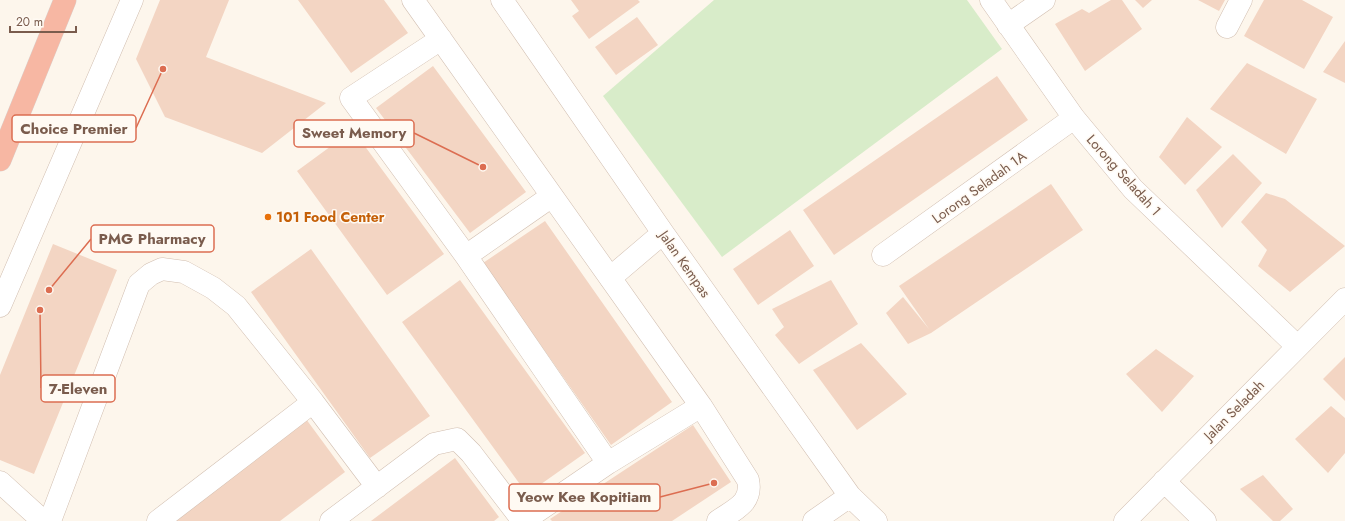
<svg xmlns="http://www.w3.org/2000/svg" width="1345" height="521" font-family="Jost,sans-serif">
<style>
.green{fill:#d8ecc9}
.building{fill:#f3d5c3}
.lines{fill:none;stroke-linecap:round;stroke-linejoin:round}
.minor-casing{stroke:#d1beb0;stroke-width:23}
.highway-casing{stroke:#dad1cd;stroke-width:23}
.minor{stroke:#fff;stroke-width:22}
.highway{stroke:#f7b7a3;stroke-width:22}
.food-dot{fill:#e8710a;stroke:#fffaf3;stroke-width:1.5}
.labels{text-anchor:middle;stroke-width:3;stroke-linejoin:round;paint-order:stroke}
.street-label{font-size:14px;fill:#7a5c4d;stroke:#fffaf3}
.food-label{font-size:14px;font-weight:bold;fill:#c56008;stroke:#fffaf3;text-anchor:start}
.leader{fill:none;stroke:#dc6d51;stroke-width:1.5}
.callout-dot{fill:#dc6d51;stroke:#fffaf3;stroke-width:1.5}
.callout{fill:#fffaf3;stroke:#dc6d51;stroke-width:1.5}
.callout-label{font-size:15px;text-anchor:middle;font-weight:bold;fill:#7a5c4d}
</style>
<rect width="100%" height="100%" fill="#fdf6ec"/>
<path class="green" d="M714 0H967L1002 49 722 257 603 96Z"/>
<path class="building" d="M160 0H229L206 57 326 103 262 153 165 117 136 59Z
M298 0H384L408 33 351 73Z
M571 0H638L640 2 589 39 572 16 579 11Z
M1111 0H1122L1142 29 1085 71 1055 24 1082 9 1089 13Z
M1135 0H1152L1143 8Z
M1198 0H1225L1219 11Z
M1264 0H1302L1333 17 1304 69 1244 36Z
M637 17 658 45 616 75 595 47Z
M1345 41V83L1323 72Z
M1247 63 1317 99 1286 154 1210 109Z
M433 66 526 192 470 233 376 108Z
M997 76 1028 120 834 255 803 210Z
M1187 117 1222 147 1185 185 1159 157Z
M353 130 444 254 387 295 297 171Z
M1233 154 1262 183 1222 228 1196 190Z
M1051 184 1083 230 931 333 908 344 886 313 903 297 929 329 899 286Z
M1266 193 1285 199 1345 246 1290 292 1258 266 1267 250 1241 222Z
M545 221 672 402 611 445 483 263Z
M790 230 814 266 758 305 733 269Z
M53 244 117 270 34 474 0 460V375Z
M311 249 430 416 370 458 251 292Z
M460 280 585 453 527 494 402 322Z
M831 280 858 324 799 364 775 335 784 327 772 309Z
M861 343 907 394 857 430 813 370Z
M1156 349 1194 376 1162 412 1126 374Z
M1345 357V401L1323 379Z
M1331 406 1345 418V453L1328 473 1295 439Z
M306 419 345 472 280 521H170Z
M693 425 731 482 672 521H552L550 519Z
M455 458 499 517 494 521H371Z
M1263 475 1293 509 1280 521H1273L1240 489Z"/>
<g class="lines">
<g class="minor-casing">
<path id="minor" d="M413 0 701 406 748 480C753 503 735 509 718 521
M502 0 663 233 850 496 876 521
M991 0 1074 118 1133 189 1297 346
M1008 25 1044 0
M1227 27 1241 0
M441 39 351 98 466 256 552 196
M883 255 1074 118
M466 256 608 463
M610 278 663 233
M0 306 132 0
M1164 481 1205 521
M0 482 43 521
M50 521 139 284 151 274 162 269 184 272 213 288 236 306 313 402 377 487
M158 521 313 402
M331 521 434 444 457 439 471 453 523 521
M523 521 608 463 701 406
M814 521 850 496
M1125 521 1345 299"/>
</g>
<g class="highway-casing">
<path id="highway" d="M0 160 65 0"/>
</g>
<use href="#minor" class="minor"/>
<use href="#highway" class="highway"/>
</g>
<circle class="food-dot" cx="268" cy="217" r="4"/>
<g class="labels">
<g class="street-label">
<text transform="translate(1124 175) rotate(48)" y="5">Lorong Seladah 1</text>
<text transform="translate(979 187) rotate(-36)" y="5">Lorong Seladah 1A</text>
<text transform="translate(685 264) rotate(55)" y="5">Jalan Kempas</text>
<text transform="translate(1234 410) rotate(-45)" y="5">Jalan Seladah</text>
</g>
<g class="food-label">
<text x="276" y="222">101 Food Center</text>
</g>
</g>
<path class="leader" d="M163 69L136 128M483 167L414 133M49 290L91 239M40 310L41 388M714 483L660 497"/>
<g class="callout-dot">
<circle cx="163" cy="69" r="4"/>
<circle cx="483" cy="167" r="4"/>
<circle cx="49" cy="290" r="4"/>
<circle cx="40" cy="310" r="4"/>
<circle cx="714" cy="483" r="4"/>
</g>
<g class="callout">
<rect x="12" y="115" width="124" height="27" rx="4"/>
<rect x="294" y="120" width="120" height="27" rx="4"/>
<rect x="91" y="225" width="123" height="27" rx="4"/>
<rect x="41" y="375" width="74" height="27" rx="4"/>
<rect x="509" y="484" width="151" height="27" rx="4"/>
</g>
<g class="callout-label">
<text x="74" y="134">Choice Premier</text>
<text x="354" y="138">Sweet Memory</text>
<text x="152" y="244">PMG Pharmacy</text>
<text x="78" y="394">7-Eleven</text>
<text x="584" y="502">Yeow Kee Kopitiam</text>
</g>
<path d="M10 26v6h66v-6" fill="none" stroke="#7a5c4d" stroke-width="2"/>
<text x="16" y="26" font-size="12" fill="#7a5c4d" stroke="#fffaf3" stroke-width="3" paint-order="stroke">20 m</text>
</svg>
